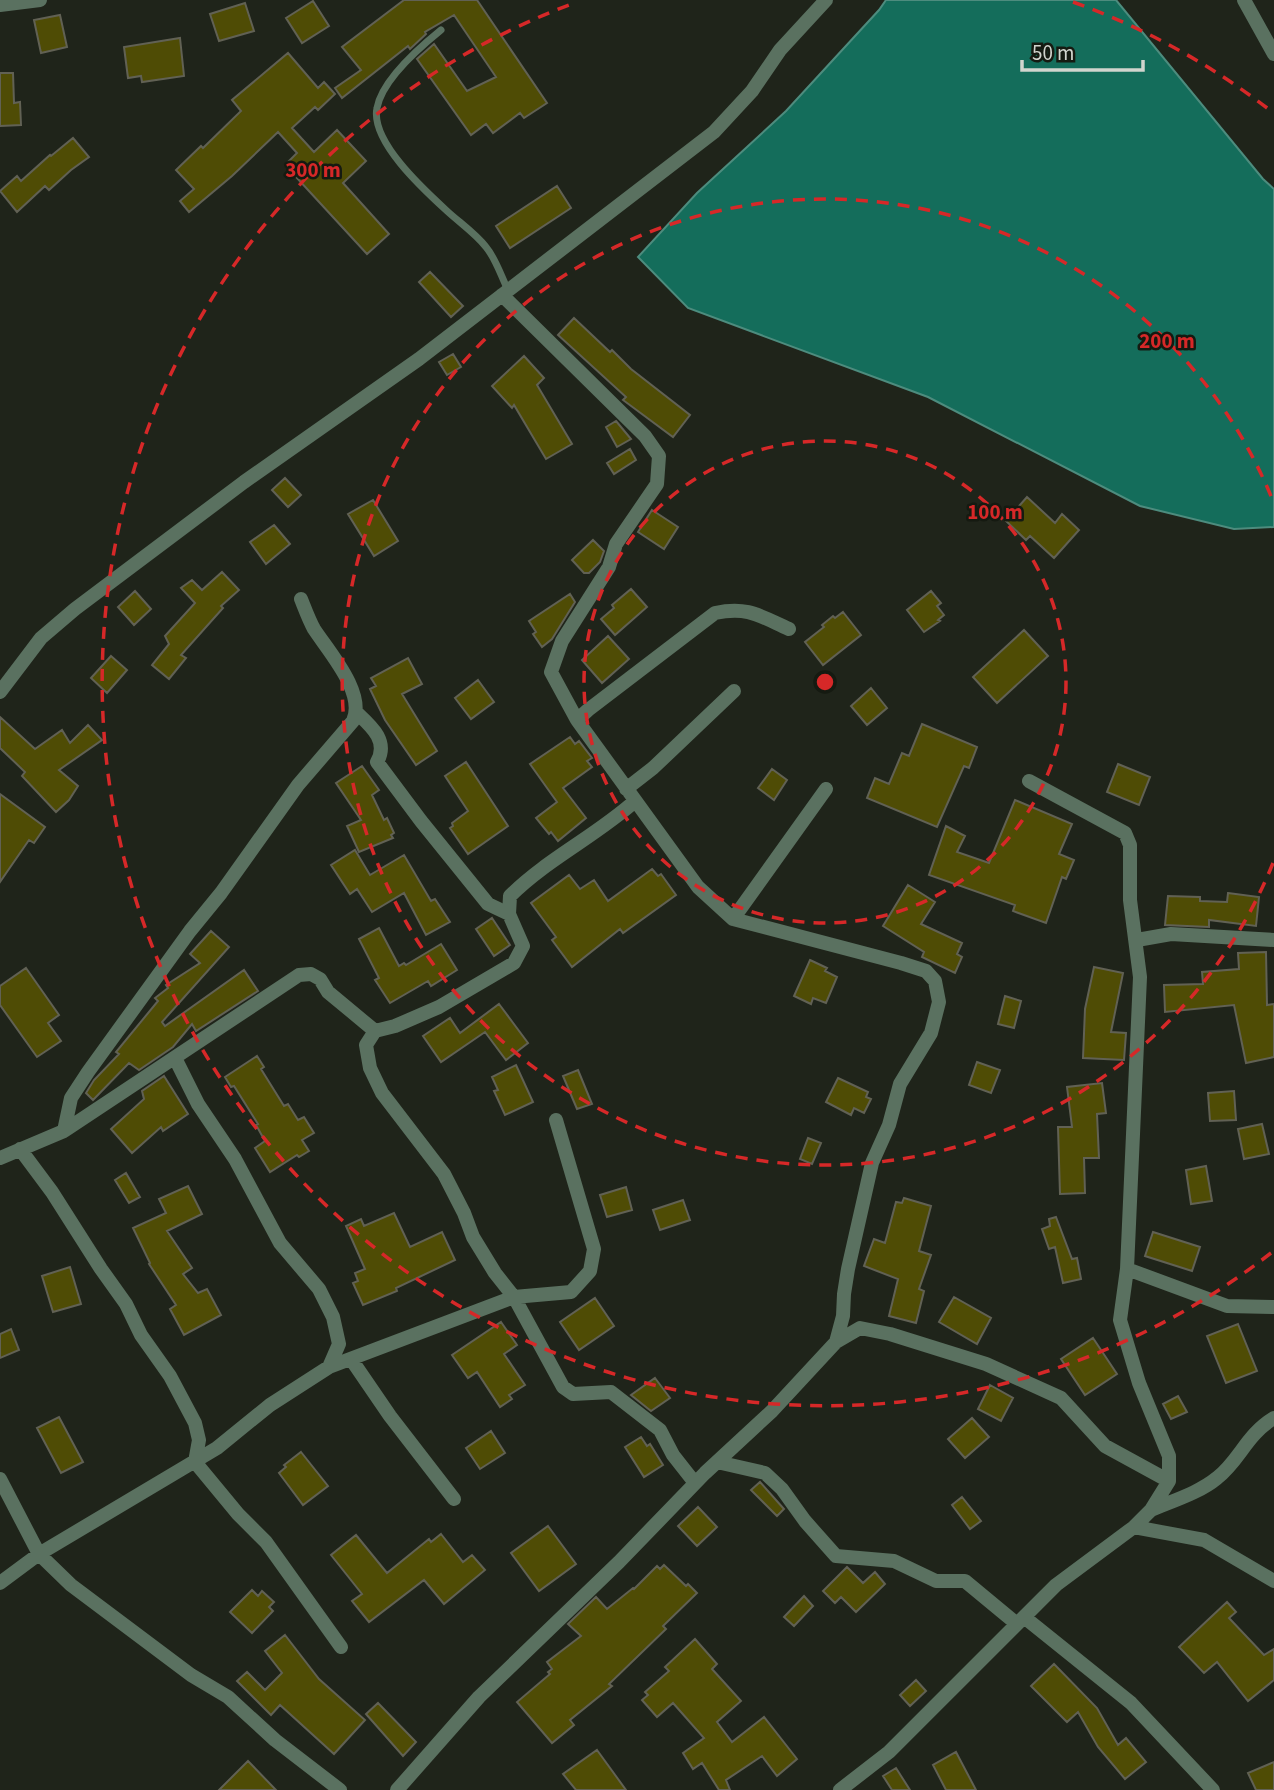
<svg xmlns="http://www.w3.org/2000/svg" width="1274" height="1790" font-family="'Source Sans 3',sans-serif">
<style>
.water{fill:#146d5b;stroke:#4d8c7e;stroke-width:2}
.building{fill:#4f4c05;stroke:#616154;stroke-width:2}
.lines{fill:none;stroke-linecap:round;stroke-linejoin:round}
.lane{stroke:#5a7160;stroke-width:7}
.street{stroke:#5a7160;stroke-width:14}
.ring{fill:none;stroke:#d62828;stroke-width:3.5;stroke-dasharray:12 9}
.centre{fill:#d62828;stroke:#151a11;stroke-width:3.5}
.ring-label{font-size:21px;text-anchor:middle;font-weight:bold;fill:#d62828;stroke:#151a11;stroke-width:5;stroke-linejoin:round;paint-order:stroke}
</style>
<rect width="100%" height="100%" fill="#1f241a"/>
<path class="water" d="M886 0H1116L1263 179 1274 189V527L1234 529 1140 506 928 397 688 308 638 257 697 193 786 111 879 10Z"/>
<path class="building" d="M404 0H477L547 103 524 118 520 113 493 133 486 124 471 135 417 59 434 44 467 91 496 77 454 15 425 32 426 34 410 49 408 46 342 98 335 88 361 70 342 47Z
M313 1 329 26 302 43 286 18Z
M245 3 254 31 219 41 210 14Z
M60 15 67 47 41 53 34 20Z
M180 38 184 76 142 82 141 76 128 78 124 47Z
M288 53 318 88 324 82 335 94 318 110 315 107 292 128 314 152 337 130 366 161 343 183 389 234 367 254 285 165 297 153 278 132 232 176 189 212 180 201 194 189 176 170 201 146 203 148 241 111 232 100Z
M0 73H13L14 103 20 102 21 125 0 126Z
M73 138 89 157 71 170 49 190 45 186 17 212 0 191 17 176 21 181 50 155 51 156Z
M557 186 571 208 510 248 496 226Z
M430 272 463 306 451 317 419 282Z
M574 318 610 352 612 350 631 369 690 415 673 437 623 400 626 397 558 335Z
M453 354 461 367 447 375 439 362Z
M524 356 544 378 537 385 572 444 546 459 514 405 512 408 492 386Z
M616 421 631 439 617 447 606 427Z
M630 449 636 460 614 474 607 463Z
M285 478 301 495 288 507 272 490Z
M1027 497 1055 523 1062 514 1079 530 1054 558 1030 536 1026 540 1006 521Z
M373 500 398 541 374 556 348 514Z
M652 510 678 527 664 549 638 532Z
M274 525 290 544 266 564 250 542Z
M593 540 604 551 600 562 589 573H584L572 560Z
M222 572 239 590 221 606 223 608 181 655 186 658 169 679 152 665 169 644 165 636 195 603 181 588 192 580 202 590Z
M631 589 647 607 615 635 601 619 614 608 612 605Z
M135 591 151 609 134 625 118 607Z
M931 591 941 603 937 606 944 615 938 620 940 621 924 632 907 610Z
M570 594 575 602 552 639 542 647 533 634 536 632 529 621Z
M843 612 861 635 823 665 805 642 824 627 822 625 833 616 835 618Z
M1024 630 1048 656 997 703 973 677Z
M608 636 629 659 602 683 582 660Z
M111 656 127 670 107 693 91 678Z
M408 658 422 684 402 694 437 751 416 765 385 720 370 689 376 686 371 678Z
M478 680 494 702 471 719 455 698Z
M871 688 887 708 867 725 851 706Z
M0 717 35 749 62 730 70 743 88 725 102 740 59 770 78 786 69 800 56 812 22 776 25 772 0 748Z
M922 724 977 747 969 768 964 766 937 827 867 798 875 778 889 784 902 753 909 756Z
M570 737 575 744 579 741 592 758 587 761 592 767 563 788 586 818 558 841 551 832 549 834 536 818 557 802 530 764Z
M466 762 508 826 468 854 450 828 453 826 452 823 468 811 445 776Z
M1118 764 1150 777 1139 805 1107 792Z
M362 766 379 790 372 795 384 820 387 818 394 833 391 835 393 838 359 852 347 826 361 820 336 783Z
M772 769 787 780 774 800 758 788Z
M0 794 45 827 34 843 29 840 0 882Z
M1015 800 1072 824 1059 854 1074 860 1066 879 1062 877 1046 923 1013 911 1015 905 929 875 946 826 965 836 957 852 989 863Z
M355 850 370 875 404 855 431 901 435 899 450 922 426 935 404 893 372 912 357 889 350 894 331 865Z
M652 869 658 876 661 874 676 895 623 933 620 929 572 967 552 940 556 937 531 903 569 875 580 889 594 880 608 901Z
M908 885 935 902 921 924 962 943 957 954 962 957 955 973 922 957 924 952 883 926Z
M1228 893 1259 897 1256 926 1209 920V927L1165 925 1168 896 1200 897V901L1227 902Z
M492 918 510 945 494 956 476 929Z
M379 928 399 966 404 963 406 965 441 944 457 970 431 986 428 981 390 1003 375 980 379 978 359 939Z
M211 931 229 947 162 1022 165 1026 244 970 258 991 196 1031 192 1024 173 1047 139 1070 129 1063 93 1100 86 1093 94 1080 119 1054 116 1052 158 1001 155 998 168 988 166 985 200 963 190 954Z
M1266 952 1267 1005 1274 1004V1057L1246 1063 1234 1005 1165 1012 1164 985 1203 984 1202 972 1239 969 1238 953Z
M810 960 827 968 825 971 837 977 826 1003 813 998 811 1004 794 996Z
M1094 967 1123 973 1111 1032 1126 1033 1124 1060 1083 1058 1085 1009Z
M26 968 59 1015 48 1023 61 1041 37 1057 0 1005V986Z
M1005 996 1021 1001 1014 1028 998 1024Z
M499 1004 528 1043 506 1060 485 1032 441 1062 423 1036 450 1018 460 1033Z
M257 1056 264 1067 261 1069 284 1106 288 1104 298 1120 304 1117 314 1133 302 1140 309 1151 299 1157 297 1155 270 1172 255 1148 265 1141 256 1125 258 1124 234 1086 231 1087 225 1077Z
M977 1062 1000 1070 991 1093 969 1085Z
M516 1065 533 1102 505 1115 494 1091 498 1090 492 1077Z
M578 1070 592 1104 577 1109 563 1076Z
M164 1076 188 1114 163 1131 161 1127 132 1153 111 1129 144 1099 142 1091Z
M838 1078 868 1092 866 1097 871 1099 864 1113 854 1108 851 1115 826 1102Z
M1102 1083 1106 1113 1097 1114 1099 1158H1084L1085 1193 1060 1194 1058 1127H1072L1067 1087Z
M1234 1091 1236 1120 1210 1121 1208 1093Z
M1262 1124 1269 1154 1244 1159 1238 1129Z
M808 1138 821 1143 812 1164 800 1159Z
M1206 1166 1212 1201 1191 1204 1186 1170Z
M126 1173 140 1197 129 1203 115 1180Z
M188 1186 202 1214 167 1231 192 1268 183 1274 198 1293 207 1289 221 1315 184 1335 170 1309 176 1305 149 1264 150 1263 133 1228 166 1213 159 1199Z
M626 1187 632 1210 607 1217 600 1195Z
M904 1198 931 1206 919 1251 931 1255 919 1289 924 1291 916 1323 889 1316 898 1279 864 1266 874 1239 885 1243 896 1202 902 1203Z
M683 1200 690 1220 660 1230 653 1210Z
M394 1213 410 1247 442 1232 455 1260 396 1288 397 1291 363 1305 353 1283 358 1281 355 1273 365 1269 346 1226 361 1219 364 1226Z
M1056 1217 1072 1259 1077 1258 1081 1279 1063 1283 1055 1247 1049 1249 1042 1229 1050 1226 1049 1219Z
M1153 1232 1200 1247 1192 1271 1145 1256Z
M70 1267 81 1304 53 1312 42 1276Z
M954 1297 991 1318 977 1344 939 1322Z
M595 1298 614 1326 579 1350 560 1322Z
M501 1322 517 1345 504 1354 525 1385 509 1395 512 1399 500 1407 477 1372 468 1378 452 1355Z
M1238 1324 1257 1371 1226 1383 1207 1336Z
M11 1329 19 1350 0 1358V1334Z
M1093 1338 1117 1374 1085 1395 1061 1359Z
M655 1378 670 1398 651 1411 631 1395Z
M990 1385 1013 1398 1001 1421 978 1409Z
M1178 1396 1187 1412 1171 1419 1163 1404Z
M59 1417 83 1462 61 1473 37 1428Z
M972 1418 989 1437 965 1458 948 1439Z
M491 1431 505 1453 480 1469 466 1448Z
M641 1437 647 1446 650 1444 663 1465 644 1477 625 1447Z
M301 1452 328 1486 303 1505 279 1473 286 1467 284 1465Z
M760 1482 784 1509 777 1516 751 1490Z
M962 1497 981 1521 970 1529 952 1505Z
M698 1507 717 1527 697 1546 678 1526Z
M548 1526 576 1564 539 1591 511 1553Z
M441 1534 463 1562 472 1555 485 1570 444 1604 424 1580 369 1622 352 1601 362 1594 331 1555 356 1535 387 1573 429 1539 431 1542Z
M664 1565 686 1586 688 1584 697 1593 663 1626 666 1629 609 1684 612 1686 570 1720 574 1725 552 1743 517 1702 550 1674 548 1672 552 1669 547 1662 581 1636 568 1624 596 1597 607 1609 633 1588 634 1589 657 1566 660 1569Z
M847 1567 863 1583 875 1572 885 1584 856 1612 841 1597 835 1603 823 1591Z
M252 1590 258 1596 262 1591 274 1602 269 1607 273 1611 252 1633 230 1612Z
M804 1596 813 1606 794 1626 784 1617Z
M1227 1602 1236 1612 1229 1618 1264 1655 1274 1649V1680L1248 1701 1217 1662 1204 1673 1179 1647Z
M285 1635 319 1679 365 1720 334 1754 280 1705 271 1715 237 1681 247 1672 265 1690 282 1673 265 1651Z
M695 1639 717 1664 712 1669 741 1701 717 1722 732 1742 764 1717 797 1759 777 1776 762 1756 726 1780 730 1790H719L702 1763 693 1769 683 1753 704 1738 673 1703 657 1717 642 1700 648 1695 645 1692 669 1671 665 1667Z
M1054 1664 1097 1708 1118 1745 1126 1738 1146 1762 1125 1779 1098 1747 1078 1712 1067 1722 1031 1686Z
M916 1680 926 1691 910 1706 900 1695Z
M378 1703 416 1742 403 1756 366 1714Z
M597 1750 626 1790H576L563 1774Z
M956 1752 976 1790H946L933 1765Z
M248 1761 276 1790H219Z
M1274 1762V1790H1256L1248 1773Z
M896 1768 910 1790H892L883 1776Z"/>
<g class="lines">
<path class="lane" d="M441 30C420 47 382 80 377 108 370 141 424 190 447 211 460 223 475 233 486 247 496 259 501 276 508 290"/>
<path class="street" d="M1244 0 1274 54
M0 5 40 0
M502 295 645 436 659 456 657 484 616 544 609 567 562 641 551 672 577 720
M789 629C760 616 748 606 715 613L588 710 577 720 698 887 733 919 901 963 926 971 935 981 939 1002 931 1033 900 1084 889 1125 872 1163 848 1269 844 1294 843 1316 836 1342
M0 692 41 638 75 609 244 482 419 359 714 132 752 91 780 50 826 0
M357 713C371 726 389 741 377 762L421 821 488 904 509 914
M626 789 653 768 734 691
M733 919 826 789
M1137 940 1171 934 1274 940
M375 1031 366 1045 370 1068 382 1093 444 1174 464 1213 473 1237 495 1273 514 1297 563 1387 573 1394 611 1392 660 1430 673 1455 695 1483
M175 1058 198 1104 235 1159 280 1243 319 1289 333 1317 339 1344 329 1367
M64 1131 71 1098 88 1072 190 931 221 893 298 785 353 721C366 693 329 652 314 629 309 620 305 609 301 599
M20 1149 52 1192 101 1269 126 1304 141 1335 170 1376 195 1423 199 1440 195 1462 238 1514 266 1542 341 1647
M0 1158 64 1131 299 975 311 974 320 979 328 992 375 1031 395 1026 439 1007 514 963 523 946 509 914 510 896C547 859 596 836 635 801
M1127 1269 1227 1306 1274 1307
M351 1359 390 1416 454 1499
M717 1462 765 1473 782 1489 805 1521 836 1556 894 1561 936 1581H965L1017 1624
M0 1479 39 1554 71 1585 191 1675 228 1697 275 1740 340 1790
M1151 1510C1172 1501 1199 1493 1217 1478 1240 1460 1246 1435 1274 1418
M1134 1527 1204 1540 1274 1581
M0 1583 39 1554 217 1448 270 1405 329 1367 514 1297 571 1292 590 1271 594 1249 556 1120
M1024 1617 1131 1703 1213 1790
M397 1790 479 1697 619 1562 705 1473 772 1411 836 1342 860 1328 890 1334 986 1364 1061 1398 1105 1446 1169 1481
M840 1790 889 1752 1056 1585 1134 1527 1151 1510 1169 1481V1456L1139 1383 1120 1320 1127 1269 1140 977 1130 900V845L1125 833 1029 781"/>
</g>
<g class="ring">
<circle cx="825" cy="682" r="241"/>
<path d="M1273 863A483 483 0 1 1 1273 501"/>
<path d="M1271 1253A724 724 0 1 1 577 2M1073 2A724 724 0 0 1 1271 111"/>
</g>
<circle cx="825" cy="682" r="10" class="centre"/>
<g class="ring-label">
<text x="313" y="177">300 m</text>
<text x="1167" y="348">200 m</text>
<text x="995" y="519">100 m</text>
</g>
<path d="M1022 60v10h121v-10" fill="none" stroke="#d1d5ce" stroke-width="3.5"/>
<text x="1032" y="60" font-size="21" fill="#d1d5ce" stroke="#151a11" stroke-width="5" paint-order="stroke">50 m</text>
</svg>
